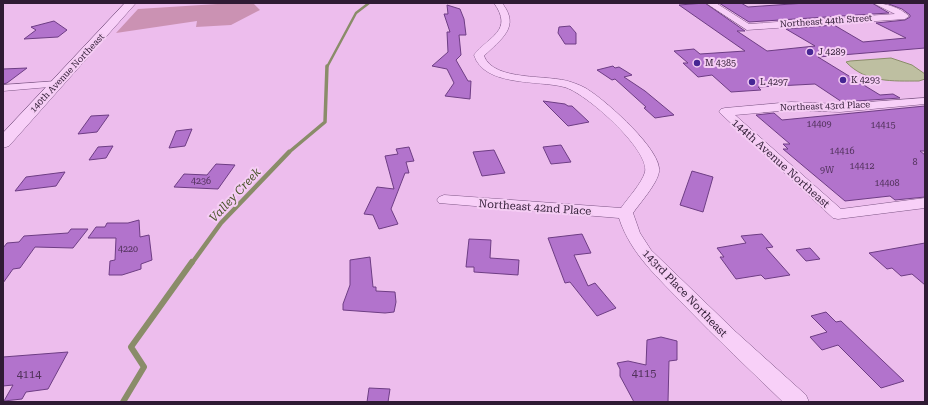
<svg xmlns="http://www.w3.org/2000/svg" width="928" height="405" font-family="'Roboto Serif',serif">
<style>
.green{fill:#cb92b3}
.water{fill:#bebfa1;stroke:#8a8c69}
.lines{fill:none;stroke-linecap:round;stroke-linejoin:round}
.stream-far3{stroke:#8a8c69;stroke-width:2.5}
.stream-far2{stroke:#8a8c69;stroke-width:3.5}
.stream-far1{stroke:#8a8c69;stroke-width:4.5}
.stream{stroke:#8a8c69;stroke-width:6}
.building{fill:#b273cc;stroke:#6e3d84}
.minor-casing{stroke:#7d5685;stroke-width:1}
.tertiary-casing{stroke:#7d5685;stroke-width:1}
.minor{fill:#f8d0f8;fill-rule:evenodd}
.tertiary{fill:#f8d0f8;fill-rule:evenodd}
.poi-dot{fill:#462794;stroke:#f5cdf4;stroke-width:1.5}
.labels{text-anchor:middle;stroke-width:4;stroke-linejoin:round;paint-order:stroke}
.far-street-label{font-size:9px;fill:#2f1b34;stroke:#f5cdf4}
.far-poi-label{font-size:9px;fill:#2f1b34;stroke:#f5cdf4;text-anchor:start}
.number-label{font-size:9px;fill:#50315a}
.street-label{font-size:11px;fill:#2f1b34;stroke:#f5cdf4}
.near-number-label{font-size:11px;fill:#50315a}
.water-label{font-size:12px;font-style:italic;fill:#4a542a;stroke:#f5cdf4}
</style>
<rect width="100%" height="100%" fill="#edbded"/>
<path class="green" d="M233 3H253L260 10 231 25 196 27 197 21 116 33 138 9Z"/>
<path class="water" d="M891 58 912 65 925 74V79L919 81C893 81 866 83 846 62L850 61Z"/>
<g class="lines">
<path class="stream-far3" d="M327 67 356 13 369 3"/>
<path class="stream-far2" d="M288 153 325 122 327 66"/>
<path class="stream-far1" d="M192 263 221 223 289 152"/>
<path class="stream" d="M123 402 144 367 131 347 192 262"/>
</g>
<path class="building" d="M705 3 745 31H737L767 51 815 46 786 29 834 25 863 42 906 38 876 23 905 20 910 17V15L902 9 886 3H925V48L818 57 880 95 893 94 900 98 842 102 815 84 758 87 761 90 731 92 712 75 698 77 683 63H688L674 51 694 49 700 54 745 51 679 5Z
M719 3H741L748 7 806 3H872L889 13 749 22Z
M447 5 460 9 464 19 466 35H459L461 55 456 60 468 81H471L470 99 445 96 454 83 447 69 432 66 448 52 447 32H450L444 14H448Z
M54 21 67 30 58 37 24 39 36 30 31 27Z
M570 26 576 33V44H565L558 33 559 27Z
M613 66 615 68 619 67 632 75 624 77 645 91 674 115 655 118 644 108 646 107 615 79 612 80 597 70Z
M27 68 7 83 3 84V69Z
M543 101 565 104 568 106H572L589 122 568 126Z
M925 106V151H920L925 155V197L895 200 890 196 845 201 783 149H788L783 144H790L756 115 774 113 782 120Z
M109 115 97 132 78 134 91 116Z
M192 129 185 146 169 148 176 131Z
M561 145 571 162 551 164 543 147Z
M113 146 106 158 89 160 98 147Z
M409 147 414 161 406 162 409 173H405L391 209 398 224 379 229 373 215 364 214 377 187 394 189 385 156 398 154 396 149Z
M494 150 505 173 482 176 473 152Z
M216 164 235 165 218 189 174 187 184 174 207 175Z
M692 171 713 177 703 212 680 205Z
M65 172 56 186 15 191 26 177Z
M139 220 140 237 149 235 152 260 141 264V269L122 275H109L110 261 115 260 116 238H88L96 227H105L107 223H128Z
M71 229H88L73 248 35 247 20 268 13 269 3 283V248L7 243 19 242 24 236 68 233Z
M582 234 591 253 574 255 588 286 595 283 616 308 597 316 570 282 565 283 548 238Z
M762 234 773 247 766 248 790 275 765 279 761 275 736 279 720 257H724L717 248 746 243 741 236Z
M469 239 491 240 490 258 519 260 518 275 474 272V267H466Z
M925 243V285L912 274 901 276 892 268 887 269 869 253Z
M810 248 820 259 806 261 796 250Z
M370 257 373 287H376V291L395 292 396 302 394 312 385 313 343 310V304L350 285V260Z
M826 312 836 322 841 321 904 381 881 388 838 345 822 350 810 337 827 332 811 316Z
M661 337 677 341V360L669 361 668 402H634L620 376V369L617 363 628 361 646 365 647 340Z
M68 352 48 389 26 392 22 399 4 401 13 385 3 386V357Z
M369 388 390 389 388 402H367Z"/>
<g class="lines">
<g class="minor-casing">
<path id="minor" d="M494 3H502C521 27 501 39 484 56 494 82 549 74 571 82 577 84 585 87 590 91 607 102 663 151 659 172 657 184 640 203 633 213L640 233 651 250 736 332 806 395 809 402H783C750 370 717 339 685 306 659 278 631 255 619 218L439 203 437 200 439 197 444 195 621 208C628 198 642 183 645 172 650 150 585 92 564 87 538 80 484 87 474 55 489 36 514 31 494 3Z
M706 3H716L749 24 895 14 873 3C886 3 900 8 909 16L905 19 747 30Z
M57 81 61 82 62 84 61 86 3 91V85Z
M925 98V104L840 112 791 110 735 115 841 209 925 198V208L838 219 833 218 719 112 721 109 725 108 791 102 840 104Z"/>
</g>
<g class="tertiary-casing">
<path id="tertiary" d="M125 3H136L9 146 3 148V133Z"/>
</g>
<use href="#minor" class="minor"/>
<use href="#tertiary" class="tertiary"/>
</g>
<g class="poi-dot">
<circle cx="810" cy="52" r="4"/>
<circle cx="697" cy="63" r="4"/>
<circle cx="843" cy="80" r="4"/>
<circle cx="752" cy="82" r="4"/>
</g>
<g class="labels">
<g class="far-street-label">
<text transform="translate(826 21) rotate(-4)" y="3">Northeast 44th Street</text>
<text transform="translate(67 73) rotate(-47)" y="3">140th Avenue Northeast</text>
<text transform="translate(825 106) rotate(-2)" y="3">Northeast 43rd Place</text>
</g>
<g class="far-poi-label">
<text x="818" y="55">J 4289</text>
<text x="705" y="66">M 4385</text>
<text x="851" y="83">K 4293</text>
<text x="760" y="85">L 4297</text>
</g>
<g class="number-label">
<text x="819" y="127">14409</text>
<text x="883" y="128">14415</text>
<text x="842" y="154">14416</text>
<text x="915" y="165">8</text>
<text x="862" y="169">14412</text>
<text x="827" y="173">9W</text>
<text x="201" y="184">4236</text>
<text x="887" y="186">14408</text>
<text x="128" y="252">4220</text>
</g>
<g class="street-label">
<text transform="translate(781 163) rotate(42)" y="4">144th Avenue Northeast</text>
<text transform="translate(535 207) rotate(4)" y="4">Northeast 42nd Place</text>
<text transform="translate(685 293) rotate(46)" y="4">143rd Place Northeast</text>
</g>
<g class="near-number-label">
<text x="644" y="377">4115</text>
<text x="29" y="378">4114</text>
</g>
<g class="water-label">
<text transform="translate(235 195) rotate(-47)" y="4">Valley Creek</text>
</g>
</g>
<rect width="928" height="405" fill="none" stroke="#2f1b34" stroke-width="8"/>
</svg>
